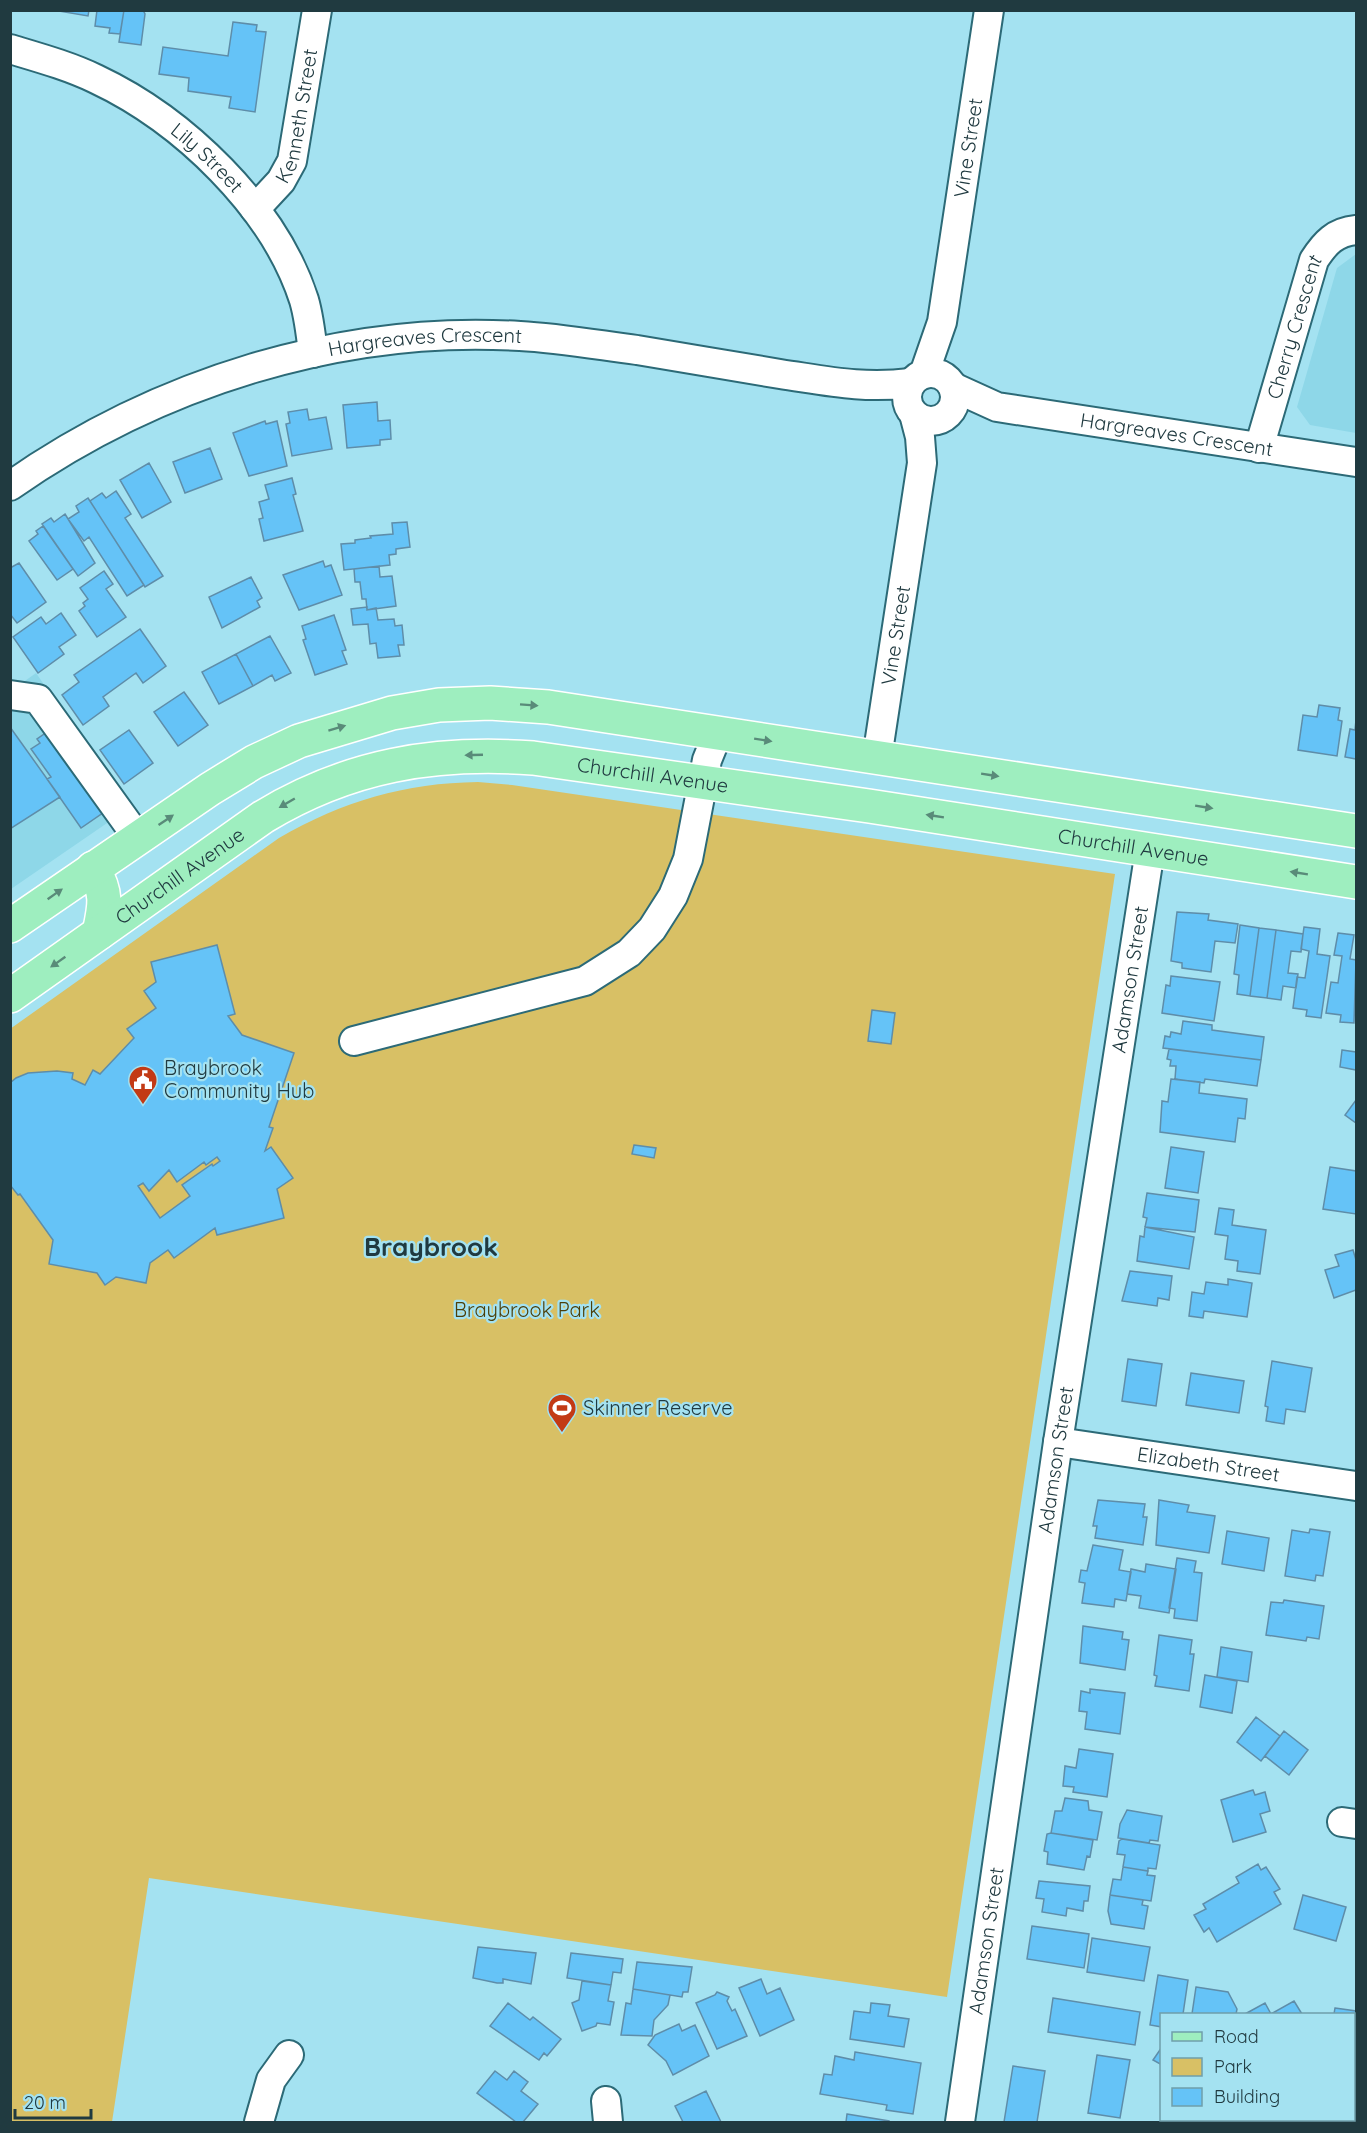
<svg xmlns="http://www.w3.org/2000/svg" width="1367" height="2133" font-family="Quicksand,sans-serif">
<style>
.built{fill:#8ed7e8}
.green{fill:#d8c065}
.building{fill:#65c3f7;stroke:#5e8da9;stroke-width:1.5;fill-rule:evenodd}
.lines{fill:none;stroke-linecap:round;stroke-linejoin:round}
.minor-casing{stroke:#2c6a77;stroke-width:32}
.major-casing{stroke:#fff;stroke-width:36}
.minor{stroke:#fff;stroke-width:28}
.major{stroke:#9eeebf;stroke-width:33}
.oneway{fill:#598b79}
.labels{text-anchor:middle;stroke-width:4.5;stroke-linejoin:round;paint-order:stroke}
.street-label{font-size:20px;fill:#203a40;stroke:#a4e2f1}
.poi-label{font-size:20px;fill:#203a40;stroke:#a4e2f1;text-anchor:start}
.park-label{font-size:20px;fill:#4c3f09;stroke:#a4e2f1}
.district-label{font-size:26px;font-weight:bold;fill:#203a40;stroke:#a4e2f1}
</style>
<rect width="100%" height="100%" fill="#a4e2f1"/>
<path class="built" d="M1356 254V433L1310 425 1297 407 1337 268Z
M36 673 129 808 11 889V691Z"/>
<path class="green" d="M478 782 512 785 1115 874 947 1997 149 1878 112 2122H11L10 1029 279 838C343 801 405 783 478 782Z"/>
<path class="building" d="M53 10H89L88 16Z
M97 10H124L120 34 109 33 110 28 95 26Z
M124 10H143L145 14 141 45 119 42Z
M233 22 257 25 256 31 266 32 255 112 229 108 231 97 188 91 189 78 159 74 163 47 228 56Z
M377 402 378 421 390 420 391 439 380 440V445L347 448 343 405Z
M307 409 309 420 326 417 332 449 292 456 286 424 290 423 288 412Z
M265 421 266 424 277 421 287 466 249 476 233 433Z
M210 448 222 479 185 493 173 462Z
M149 463 171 502 142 518 120 480Z
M292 478 296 494 293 495 303 531 264 541 259 519 263 518 259 502 269 499 265 485Z
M116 491 131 514 125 518 163 576 145 587 90 501 102 493 106 498Z
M88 498 144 585 127 596 89 537 84 541 68 519 79 512 76 506Z
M65 514 95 563 78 576 42 524 51 518 54 522Z
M407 522 410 547 396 549V554L389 555 390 565 344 570 341 544 355 543V540L371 538 370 536 393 534 392 523Z
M43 526 73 569 57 580 29 541 38 534 36 531Z
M323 561 325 567 331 565 342 595 299 610 283 575Z
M19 563 46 602 17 623 10 614V568Z
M379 566 380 577 392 576 396 606 367 610 366 599H362L360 582H355L354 569Z
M104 571 113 584 106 589 126 617 97 637 79 611 85 606 83 603 88 599 80 588Z
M251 577 262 598 257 601 260 607 222 628 209 597Z
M367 607V610L376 608 378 620 394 619 395 626 402 625 404 645H398L400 656 378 658 376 643 370 644 368 624 353 625 351 609Z
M61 613 76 635 59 647 64 654 38 673 13 637 41 617 46 624Z
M334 615 346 650 342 651 347 664 315 675 303 640 306 639 302 626Z
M140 629 166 666 143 683 136 673 103 697 109 706 83 725 62 695 79 682 74 675Z
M270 636 291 673 275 681 272 675 253 686 236 654Z
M236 654 253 686 219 704 202 672Z
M184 692 208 725 178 746 154 712Z
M1319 705 1340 708 1338 720 1342 721 1337 756 1298 750 1303 715 1317 717Z
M1356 720V759L1345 757 1350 729 1355 730Z
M10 727 60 797 10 829Z
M50 730 110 808 81 828 47 779 51 777 31 749 40 743 37 739Z
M129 730 153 763 124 784 100 750Z
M1177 912 1209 914 1208 920 1238 924 1235 943 1215 941 1211 972 1182 968V963L1171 961Z
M1240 925 1259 928 1250 996 1237 994 1239 975 1234 974Z
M1304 927 1320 929 1317 954 1330 956 1321 1018 1306 1016 1307 1010 1293 1008 1297 977 1305 978 1309 951 1301 949Z
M1259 928 1276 930 1267 998 1250 996Z
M1276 930 1303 934 1301 952 1291 951 1288 973 1298 974 1296 988 1283 986 1281 1000 1267 998Z
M1338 933 1354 935 1350 959 1356 960 1354 1023 1340 1022 1341 1015 1326 1013 1331 982 1338 983 1342 956 1334 955Z
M217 945 235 1014 228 1016 242 1035 294 1053 269 1127 273 1128 265 1151 271 1147 293 1178 277 1189 284 1218 217 1235 215 1228 174 1258 168 1250 150 1263 146 1283 116 1277 105 1285 97 1273 49 1264 53 1240 20 1194 18 1195 10 1185V1083L16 1078 28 1073 57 1071 73 1073 72 1079 85 1085 93 1070 100 1074 134 1038 127 1029 156 1008 144 991 156 982 151 962ZM217 1157 220 1161 213 1166 212 1164 182 1185 190 1196 160 1218 138 1186 143 1183 149 1191 169 1170 177 1182 204 1162 206 1165Z
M1171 976 1220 982 1214 1021 1162 1013 1166 985 1170 986Z
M872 1010 895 1013 891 1044 868 1041Z
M1183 1021 1212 1025V1030L1264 1037 1261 1060 1163 1048 1165 1036 1170 1037 1171 1032 1181 1034Z
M1169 1049 1261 1060 1257 1086 1205 1079 1204 1083 1175 1079 1176 1066H1170L1171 1060 1167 1059Z
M1342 1050 1356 1052V1070L1340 1067Z
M1171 1079 1200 1082 1199 1093 1247 1099 1245 1119 1238 1118 1235 1142 1160 1132 1162 1101 1168 1102Z
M1356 1100V1123L1345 1115Z
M634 1145 656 1148 654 1158 632 1154Z
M1171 1147 1204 1152 1198 1193 1165 1188Z
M1330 1167 1356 1171V1214L1323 1209Z
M1147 1193 1199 1200 1195 1232 1145 1227 1147 1218 1143 1217Z
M1219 1208 1234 1210 1232 1225 1266 1230 1260 1274 1237 1271 1238 1261 1225 1259 1228 1236 1215 1234Z
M1145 1227 1194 1237 1189 1269 1137 1261 1140 1236 1144 1237Z
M1353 1250 1356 1260V1290L1334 1298 1325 1270 1339 1266 1335 1255Z
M1130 1271 1172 1276 1169 1300 1158 1298 1157 1306 1122 1301Z
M1228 1279 1252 1283 1247 1317 1204 1311 1203 1318 1189 1316 1192 1292 1204 1294 1206 1282 1228 1285Z
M1128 1359 1162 1364 1156 1406 1122 1401Z
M1272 1361 1312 1368 1305 1412 1286 1409 1284 1424 1266 1421 1268 1407 1265 1406Z
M1191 1373 1244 1381 1239 1413 1186 1405Z
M1098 1500 1145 1504 1143 1517H1147L1143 1545 1095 1538 1097 1526H1093Z
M1159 1500 1189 1505 1187 1512 1215 1516 1209 1553 1156 1545Z
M1310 1529 1330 1532 1323 1576 1316 1575 1315 1581 1285 1576 1292 1530 1309 1533Z
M1227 1531 1269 1538 1264 1571 1222 1564Z
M1093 1545 1123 1550 1119 1570 1131 1572 1126 1601 1115 1599 1114 1607 1082 1603 1085 1583 1079 1582 1081 1570 1087 1571Z
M1177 1558 1196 1561 1194 1572 1202 1573 1197 1621 1174 1618 1175 1609 1169 1608Z
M1146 1564 1176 1569 1169 1613 1139 1608 1141 1596 1127 1594 1131 1569 1145 1572Z
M1284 1600 1324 1606 1319 1639 1307 1637 1306 1641 1266 1635 1271 1602 1283 1603Z
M1083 1626 1123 1632 1122 1639 1129 1640 1125 1670 1080 1663Z
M1159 1635 1192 1640 1190 1654H1194L1189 1691 1155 1686 1157 1676 1154 1675Z
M1221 1647 1252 1652 1248 1682 1217 1677Z
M1205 1675 1237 1681 1232 1713 1200 1707Z
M1090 1689 1125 1693 1120 1734 1085 1729 1087 1712 1079 1711 1081 1691 1090 1693Z
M1256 1717 1280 1736 1261 1761 1237 1742Z
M1284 1731 1308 1750 1289 1775 1265 1756Z
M1079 1749 1113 1754 1107 1797 1073 1792 1074 1787 1063 1786 1065 1766 1076 1768Z
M1253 1790 1255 1795 1265 1792 1270 1811 1260 1814 1266 1832 1233 1842 1221 1800Z
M1065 1798 1088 1801 1089 1810 1102 1812 1097 1840 1051 1833 1055 1811H1062Z
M1127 1810 1162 1816 1158 1841 1150 1840 1149 1843 1118 1838 1120 1824Z
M1051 1833 1093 1840 1090 1857 1087 1856 1084 1870 1047 1864 1048 1852 1044 1851 1047 1834Z
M1122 1839 1160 1845 1156 1869 1148 1868V1871L1123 1867 1125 1855 1117 1854 1119 1841Z
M1258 1864 1261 1870 1266 1867 1280 1889 1274 1892 1281 1904 1217 1942 1209 1928 1204 1932 1194 1915 1206 1909 1203 1904 1239 1883 1236 1877Z
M1123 1867 1148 1871 1147 1875 1155 1876 1151 1901 1110 1895 1113 1879 1121 1880Z
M1039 1881 1090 1886 1088 1901H1084L1083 1911 1067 1908 1066 1916 1042 1912 1044 1899 1036 1898Z
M1110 1895 1143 1900 1142 1905 1148 1906 1144 1929 1111 1924 1108 1911Z
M1303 1895 1346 1907 1336 1941 1294 1929Z
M1032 1926 1089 1934 1084 1968 1027 1959Z
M1092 1938 1150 1947 1144 1981 1087 1972Z
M478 1947 536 1953 531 1984 503 1979V1983H497L473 1978Z
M571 1953 623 1959 621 1973 613 1972 611 1985 567 1978Z
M637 1962 692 1967 688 1992H683L682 1997 633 1989Z
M1158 1975 1188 1980 1183 2014H1162V2027L1150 2025Z
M761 1979 767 1994 780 1988 794 2020 760 2036 739 1988Z
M582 1981 611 1985 608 2001 614 2002 610 2025 597 2023 596 2026 582 2031 572 2003 579 2000Z
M1196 1987 1228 1992 1237 2009 1236 2014H1192Z
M633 1989 670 1995 668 2005 654 2020 652 2036 621 2035 626 2003 631 2004Z
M717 1992 729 1997 727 2001 732 2011 735 2009 747 2036 717 2049 696 2003 715 1995Z
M1053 1998 1140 2012 1135 2045 1048 2032Z
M1294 2001 1302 2014H1245L1265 2003 1271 2014Z
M508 2003 530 2020 533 2017 561 2039 547 2056 544 2053 539 2060 490 2026Z
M871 2003 890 2005 888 2016 909 2019 904 2047 850 2039 854 2011 870 2013Z
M1335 2008 1356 2011V2048L1354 2047V2014H1334Z
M679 2024 682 2031 695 2025 709 2056 673 2075 666 2061 648 2045 655 2035Z
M1162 2047V2065L1153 2060Z
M855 2052 921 2063 913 2114 886 2110 887 2105 820 2094 824 2074 832 2075 835 2056 854 2060Z
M1097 2055 1130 2060 1120 2118 1088 2113Z
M1354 2065 1356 2066V2117L1354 2116Z
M1013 2066 1045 2071 1037 2122H1004Z
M495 2071 507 2080 514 2071 528 2082 521 2091 538 2104 523 2122H516L477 2093Z
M706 2091 721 2122H683L675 2106Z
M847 2114 889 2121V2122H846Z"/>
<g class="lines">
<g class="minor-casing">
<g id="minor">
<path id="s1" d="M10 49C40 58 69 66 96 79 183 120 274 207 304 300 309 317 311 335 313 353"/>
<path id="s2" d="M255 209 281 181 292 161 317 10"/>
<circle cx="931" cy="397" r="24"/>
<path id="s3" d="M924 374 942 322 989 10"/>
<path id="s4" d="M953 387 997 407 1356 462"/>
<path id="s5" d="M1259 448 1314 260C1325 243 1335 232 1356 230"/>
<path id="s6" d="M10 486C157 383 341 325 520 336 558 338 598 345 637 350 685 358 732 366 780 374 828 381 862 389 911 383"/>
<path d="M10 695 38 699 138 838"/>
<path id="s7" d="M877 758 922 463 920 437 914 414"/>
<path d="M354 1041 585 981 629 953 652 929 673 896 688 859 707 760 718 733"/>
<path id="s8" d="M1058 1442 1356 1486"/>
<path d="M1342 1822 1356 1824"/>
<path d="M606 2101 608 2122"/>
<path d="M259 2122 271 2080 289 2055"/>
<path id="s9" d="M960 2122 1058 1442 1150 850"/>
</g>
</g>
<g class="major-casing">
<g id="major">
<path d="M93 868C108 894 105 905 99 933"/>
<path d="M10 926 210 789 254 762 299 741 392 713 439 705 490 703 548 707 1356 831"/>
<path id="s10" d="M10 996 263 817C349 765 434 751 533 758L869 806 1356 882"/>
</g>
</g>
<use href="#minor" class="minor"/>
<use href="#major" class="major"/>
</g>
<defs><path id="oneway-solid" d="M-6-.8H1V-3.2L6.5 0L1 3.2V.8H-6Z" transform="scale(1.5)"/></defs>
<g class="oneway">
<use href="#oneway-solid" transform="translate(529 705) rotate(4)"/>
<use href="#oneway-solid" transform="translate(337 728) rotate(-17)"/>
<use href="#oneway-solid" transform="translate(763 740) rotate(9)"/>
<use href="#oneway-solid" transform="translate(474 755) rotate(178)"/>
<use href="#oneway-solid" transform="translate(990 775) rotate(9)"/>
<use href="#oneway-solid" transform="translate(287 803) rotate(150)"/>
<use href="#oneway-solid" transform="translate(1204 807) rotate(9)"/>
<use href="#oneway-solid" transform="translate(935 816) rotate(-171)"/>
<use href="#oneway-solid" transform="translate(166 820) rotate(-34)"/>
<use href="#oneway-solid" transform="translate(1299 873) rotate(-171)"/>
<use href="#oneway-solid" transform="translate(55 894) rotate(-35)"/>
<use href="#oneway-solid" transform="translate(58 962) rotate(145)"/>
</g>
<defs>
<g id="civic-pin" transform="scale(1.5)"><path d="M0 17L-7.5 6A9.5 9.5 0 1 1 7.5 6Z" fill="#c33a15" stroke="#a4e2f1"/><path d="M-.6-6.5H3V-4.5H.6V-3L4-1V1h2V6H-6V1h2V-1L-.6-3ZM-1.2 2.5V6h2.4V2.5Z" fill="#fff"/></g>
<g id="stadium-pin" transform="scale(1.5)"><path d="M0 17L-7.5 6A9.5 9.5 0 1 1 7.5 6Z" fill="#c33a15" stroke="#a4e2f1"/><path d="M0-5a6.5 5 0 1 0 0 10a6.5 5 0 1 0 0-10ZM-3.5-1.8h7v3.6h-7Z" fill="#fff"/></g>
</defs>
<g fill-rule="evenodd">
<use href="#civic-pin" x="143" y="1080"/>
<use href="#stadium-pin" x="562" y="1408"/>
</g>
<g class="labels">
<g class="street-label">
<text dy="7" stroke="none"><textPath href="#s2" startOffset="106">Kenneth Street</textPath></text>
<text dy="7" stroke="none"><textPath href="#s3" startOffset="231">Vine Street</textPath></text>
<text dy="7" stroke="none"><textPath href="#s1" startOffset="228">Lily Street</textPath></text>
<text dy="7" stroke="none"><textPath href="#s5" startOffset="126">Cherry Crescent</textPath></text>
<text dy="7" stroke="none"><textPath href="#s6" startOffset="446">Hargreaves Crescent</textPath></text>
<text dy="7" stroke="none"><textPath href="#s4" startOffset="230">Hargreaves Crescent</textPath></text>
<text dy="7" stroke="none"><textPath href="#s7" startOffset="124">Vine Street</textPath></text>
<text dy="7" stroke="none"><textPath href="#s10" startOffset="712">Churchill Avenue</textPath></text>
<text dy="7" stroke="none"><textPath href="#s10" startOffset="1198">Churchill Avenue</textPath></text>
<text dy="7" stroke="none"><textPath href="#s10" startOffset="208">Churchill Avenue</textPath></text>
<text dy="7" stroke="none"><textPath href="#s9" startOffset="1155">Adamson Street</textPath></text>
<text dy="7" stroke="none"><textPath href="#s9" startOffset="669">Adamson Street</textPath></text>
<text dy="7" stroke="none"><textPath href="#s8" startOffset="152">Elizabeth Street</textPath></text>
<text dy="7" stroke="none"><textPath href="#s9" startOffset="183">Adamson Street</textPath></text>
</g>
<g class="poi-label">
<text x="164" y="1075">Braybrook<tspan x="164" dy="23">Community Hub</tspan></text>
<text x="583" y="1415">Skinner Reserve</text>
</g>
<g class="park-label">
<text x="527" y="1317">Braybrook Park</text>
</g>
<g class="district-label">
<text x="431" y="1256">Braybrook</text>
</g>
</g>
<rect width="1367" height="2133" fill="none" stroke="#203a40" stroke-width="24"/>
<rect x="1160" y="2013" width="195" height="108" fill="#a4e2f1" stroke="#6f9faa" stroke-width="1.5"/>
<rect x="1172" y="2032" width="30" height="9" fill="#9eeebf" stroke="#6f9faa" stroke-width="1.5"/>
<text x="1214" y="2043" font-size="18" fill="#203a40">Road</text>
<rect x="1172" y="2058" width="30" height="18" fill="#d8c065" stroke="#6f9faa" stroke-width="1.5"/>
<text x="1214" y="2073" font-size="18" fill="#203a40">Park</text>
<rect x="1172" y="2088" width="30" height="18" fill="#65c3f7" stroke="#6f9faa" stroke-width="1.5"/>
<text x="1214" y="2103" font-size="18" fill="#203a40">Building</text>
<path d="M15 2109v9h76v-9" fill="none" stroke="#203a40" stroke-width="3"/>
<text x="24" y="2109" font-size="18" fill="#203a40" stroke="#a4e2f1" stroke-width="4.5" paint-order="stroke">20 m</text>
</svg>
